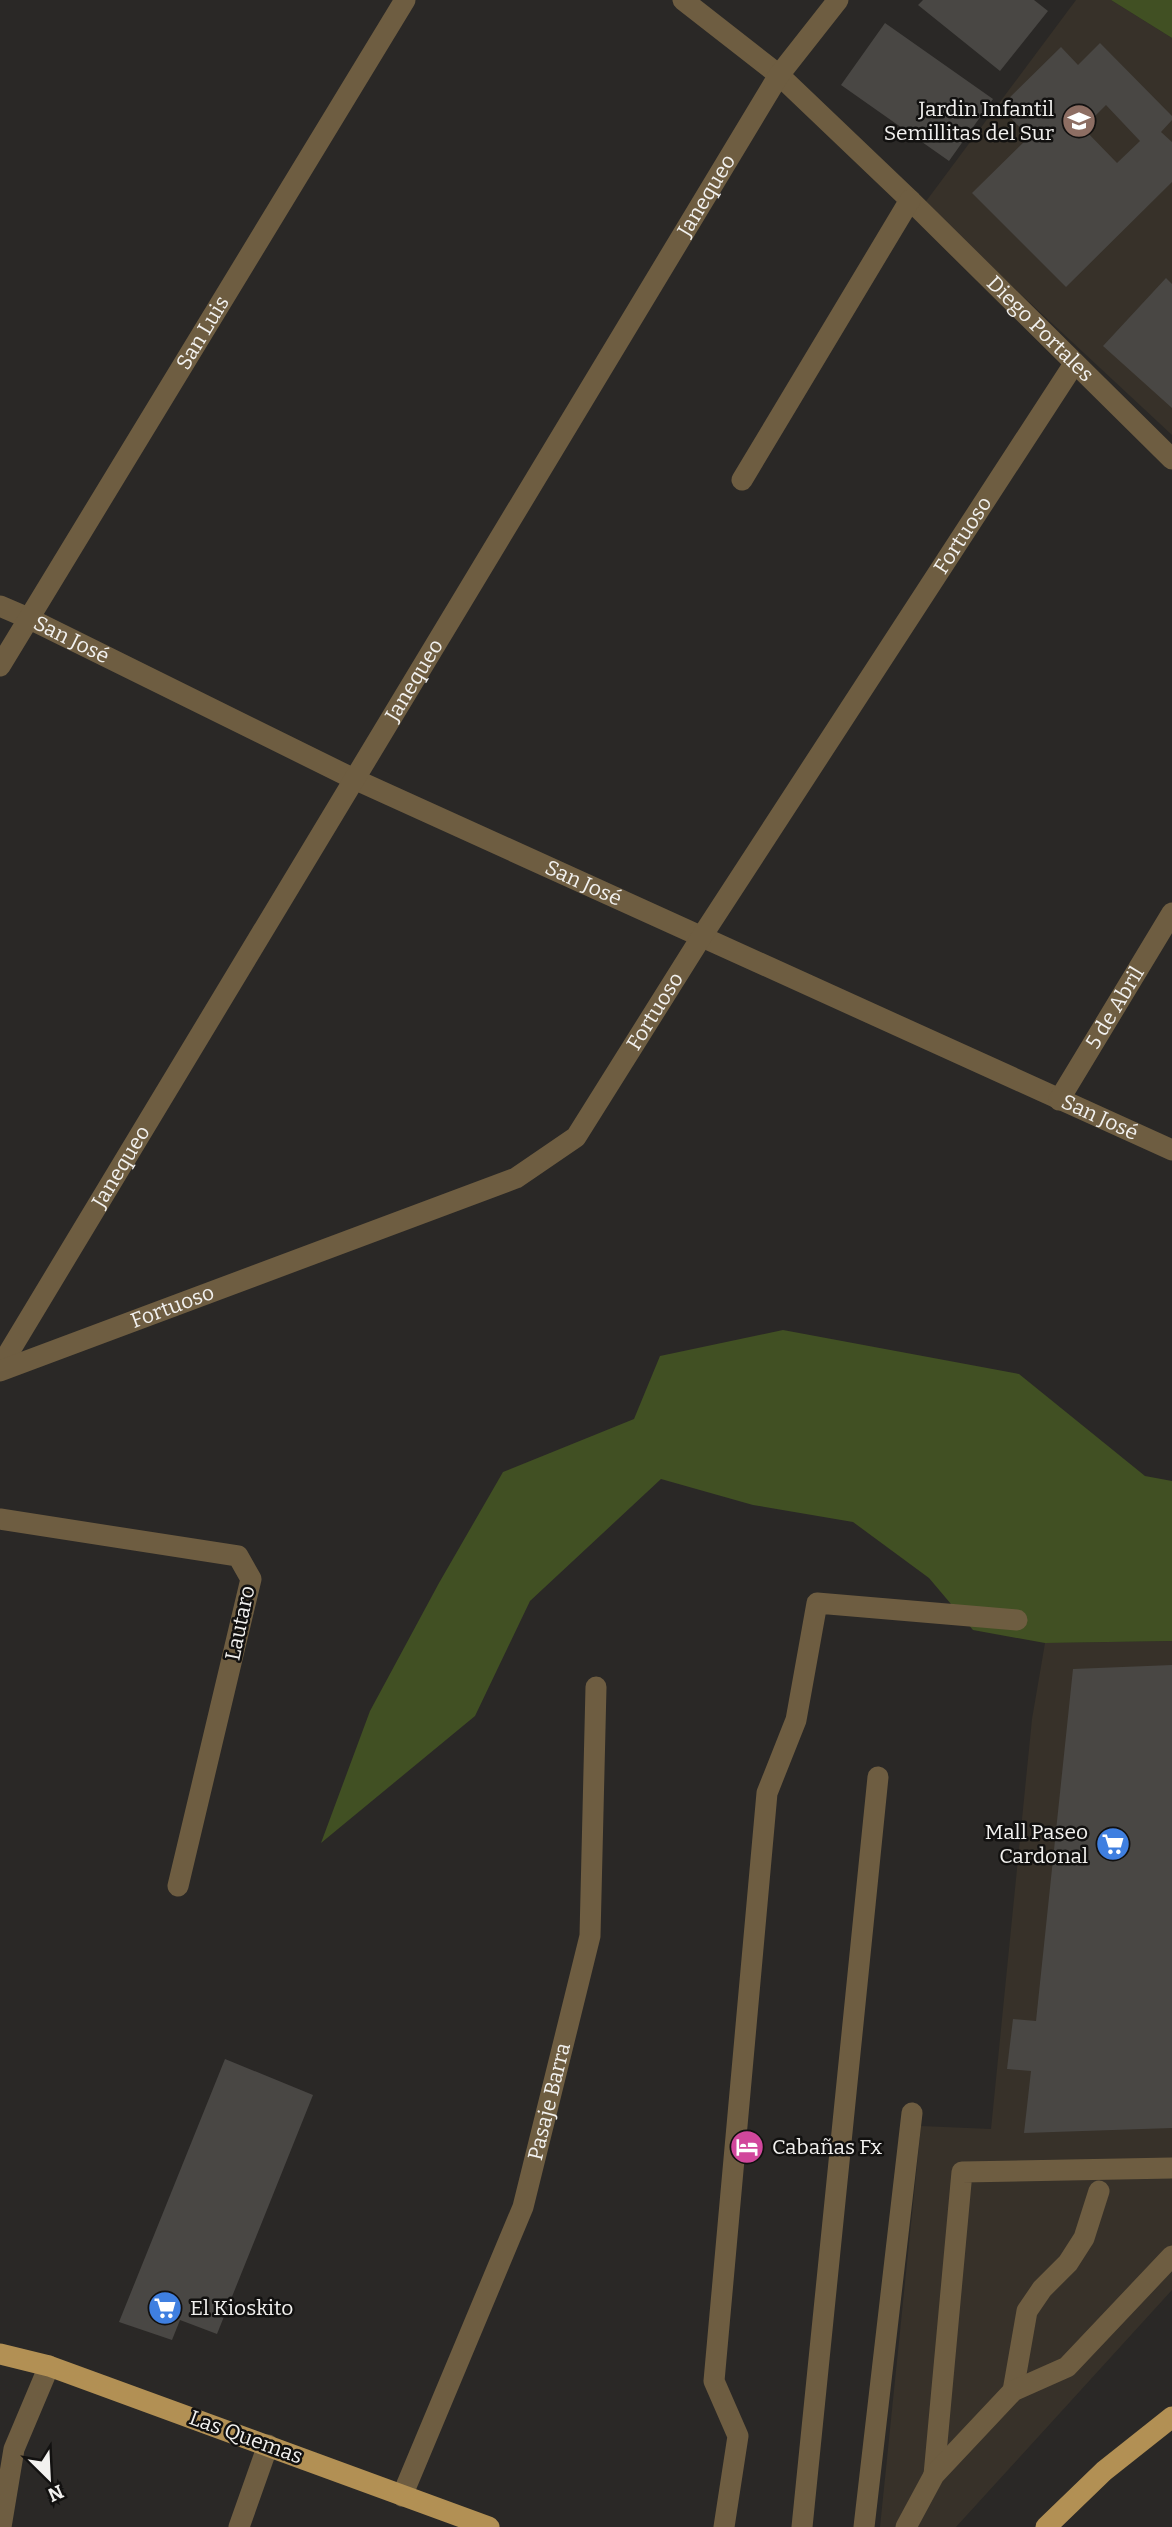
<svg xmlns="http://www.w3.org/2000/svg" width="1172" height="2527" font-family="Bitter,serif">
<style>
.built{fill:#373129}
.green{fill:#415023}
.building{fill:#494744;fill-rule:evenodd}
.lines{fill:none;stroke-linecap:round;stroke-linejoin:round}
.minor{stroke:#6e5d41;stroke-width:21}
.major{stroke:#b29054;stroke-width:21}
.labels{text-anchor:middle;stroke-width:5;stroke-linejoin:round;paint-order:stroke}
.poi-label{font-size:21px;fill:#f2f1ef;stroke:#121110;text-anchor:end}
.street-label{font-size:21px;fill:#f2f1ef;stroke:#121110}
</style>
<rect width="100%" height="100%" fill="#2a2826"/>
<path class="built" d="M1076 0H1111L1172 38V435L924 204Z
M1172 1641V2290L956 2527H880L921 2126 991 2129 1032 1719 1045 1643Z"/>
<path class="green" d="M1111 0H1172V38Z
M783 1330 1019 1374 1145 1476 1172 1481V1641L1045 1643 973 1630 929 1578 853 1522 753 1505 661 1479 530 1601 475 1716 321 1843 370 1711 439 1583 503 1472 634 1419 660 1356Z"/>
<path class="building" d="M923 0H1034L1048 11 1000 71 918 5Z
M885 23 993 99 949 161 841 85Z
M1100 43 1172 116V120L1161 132 1172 142V182L1066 287 972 193 1029 137 1000 107 1061 47 1078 65ZM1106 105 1140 141 1117 163 1083 128Z
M1166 278 1172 284V408L1103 346Z
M1172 1665V2128L1024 2133 1031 2071 1007 2069 1013 2019 1036 2021 1073 1669Z
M225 2059 313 2095 217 2334 180 2320 172 2340 119 2322Z"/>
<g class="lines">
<g class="minor">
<path id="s1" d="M683 0 779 75 910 200 1172 459"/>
<path d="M742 480 910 200"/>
<path id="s2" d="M0 606 28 618 354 779 1172 1150"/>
<path id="s3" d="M0 666 405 0"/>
<path id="s4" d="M1059 1100 1172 913"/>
<path id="s5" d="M0 1367 779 75 838 0"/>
<path id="s6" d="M0 1371 516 1178 576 1137 702 936 1074 364"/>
<path d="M0 1519 238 1556 251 1579 178 1886"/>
<path d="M1013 2391 1027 2311 1042 2289 1068 2263 1084 2238 1099 2191"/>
<path d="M934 2475 962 2172 1172 2168"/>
<path id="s7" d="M402 2496 523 2207 590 1936 596 1687"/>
<path d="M1 2527 14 2449 49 2366"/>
<path d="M239 2527 268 2445"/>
<path d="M724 2527 738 2436 714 2381 767 1793 796 1720 817 1603 1017 1620"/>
<path d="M802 2527 878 1777"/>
<path d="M864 2527 912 2113"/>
<path d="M906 2527 934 2475 1013 2391 1067 2367 1172 2256"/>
</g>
<path class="major" d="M0 2354 49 2366 489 2527
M1046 2527 1104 2471 1172 2417"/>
</g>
<defs>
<g id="school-disc" transform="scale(1.75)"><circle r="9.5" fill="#8d6e63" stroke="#121110"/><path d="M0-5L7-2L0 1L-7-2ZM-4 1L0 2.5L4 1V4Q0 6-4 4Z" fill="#fff"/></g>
<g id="supermarket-disc" transform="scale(1.75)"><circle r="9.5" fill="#3f7fe0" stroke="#121110"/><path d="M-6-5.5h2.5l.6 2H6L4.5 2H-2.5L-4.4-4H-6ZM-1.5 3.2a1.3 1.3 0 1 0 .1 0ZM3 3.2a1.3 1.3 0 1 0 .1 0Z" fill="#fff"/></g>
<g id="hotel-disc" transform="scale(1.75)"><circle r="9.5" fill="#d1479c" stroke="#121110"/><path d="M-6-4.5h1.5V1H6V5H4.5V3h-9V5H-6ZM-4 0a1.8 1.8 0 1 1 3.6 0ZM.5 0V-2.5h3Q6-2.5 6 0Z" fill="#fff"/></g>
</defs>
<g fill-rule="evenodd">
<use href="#school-disc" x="1079" y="121"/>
<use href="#supermarket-disc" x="1113" y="1844"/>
<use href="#hotel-disc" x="747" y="2147"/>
<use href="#supermarket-disc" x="165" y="2308"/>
</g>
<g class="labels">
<g class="poi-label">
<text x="1054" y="116">Jardin Infantil<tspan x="1054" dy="24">Semillitas del Sur</tspan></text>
<text x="1088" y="1839">Mall Paseo<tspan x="1088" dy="24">Cardonal</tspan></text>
<text x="772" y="2154" text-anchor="start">Cabañas Fx</text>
<text x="190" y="2315" text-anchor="start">El Kioskito</text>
</g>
<g class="street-label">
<text dy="7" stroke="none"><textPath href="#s5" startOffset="1368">Janequeo</textPath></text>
<text dy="7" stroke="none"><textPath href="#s1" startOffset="486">Diego Portales</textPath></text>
<text dy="7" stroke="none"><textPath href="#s3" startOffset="390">San Luis</textPath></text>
<text dy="7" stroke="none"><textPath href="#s6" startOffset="1339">Fortuoso</textPath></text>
<text dy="7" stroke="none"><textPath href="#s2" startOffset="79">San José</textPath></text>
<text dy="7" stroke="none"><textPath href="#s5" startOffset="802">Janequeo</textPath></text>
<text dy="7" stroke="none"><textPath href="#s2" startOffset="646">San José</textPath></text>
<text dy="7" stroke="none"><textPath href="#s4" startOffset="108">5 de Abril</textPath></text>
<text dy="7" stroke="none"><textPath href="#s6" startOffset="772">Fortuoso</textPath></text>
<text dy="7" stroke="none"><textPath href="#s2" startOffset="1213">San José</textPath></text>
<text dy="7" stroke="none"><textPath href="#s5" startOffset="234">Janequeo</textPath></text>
<text dy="7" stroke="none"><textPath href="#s6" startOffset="184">Fortuoso</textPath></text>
<text transform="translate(240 1623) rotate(-78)" y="7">Lautaro</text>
<text dy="7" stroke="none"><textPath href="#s7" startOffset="422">Pasaje Barra</textPath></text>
<text transform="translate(246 2437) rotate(20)" y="7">Las Quemas</text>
</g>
</g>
<g transform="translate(49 2478) rotate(156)" stroke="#121110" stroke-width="5" paint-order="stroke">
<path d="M0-5L12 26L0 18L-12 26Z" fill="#f2f1ef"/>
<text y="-10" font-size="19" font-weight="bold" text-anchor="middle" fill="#f2f1ef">N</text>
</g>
</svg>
